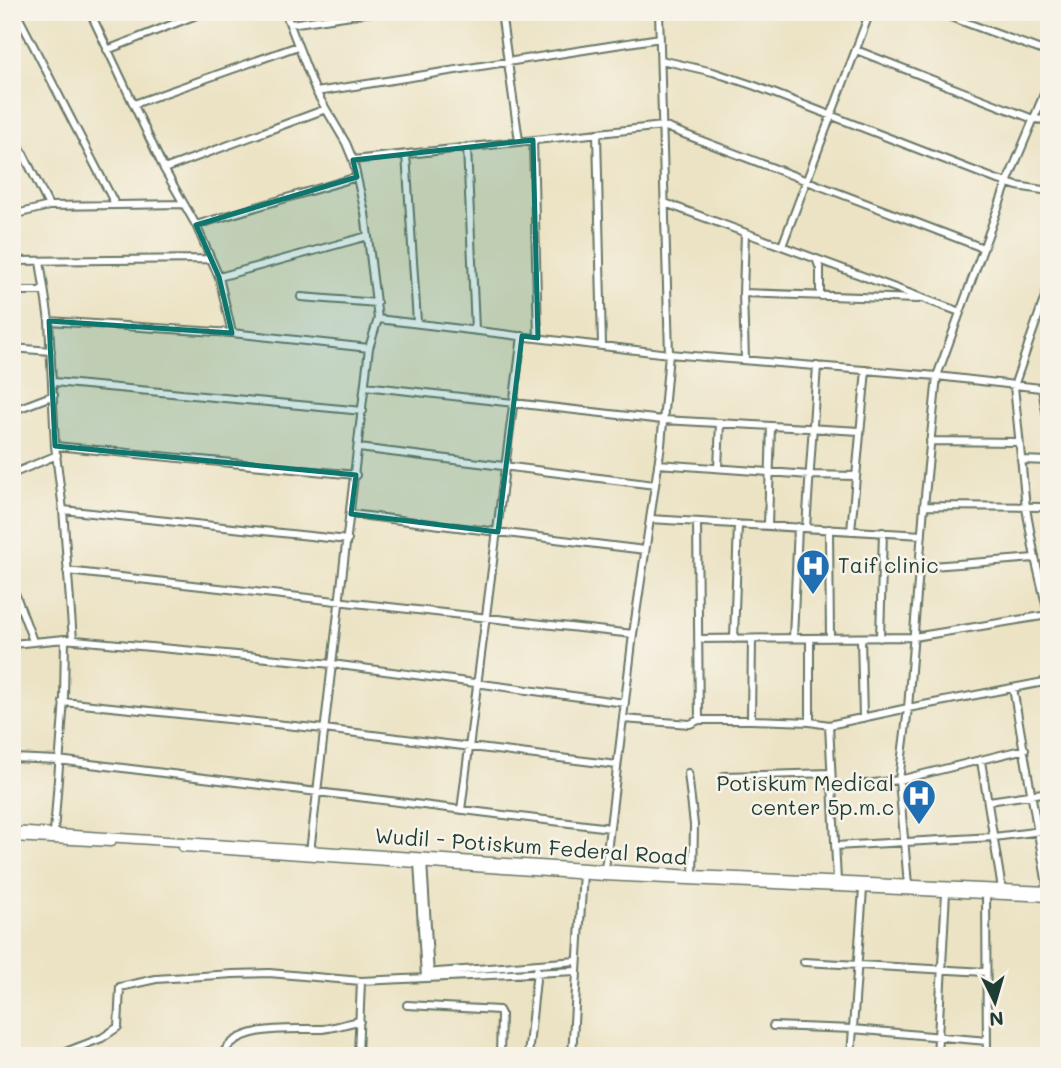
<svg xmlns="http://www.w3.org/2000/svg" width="1061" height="1068" font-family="Mali,sans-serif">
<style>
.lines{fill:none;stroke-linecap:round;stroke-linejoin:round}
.minor-casing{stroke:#677766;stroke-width:10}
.major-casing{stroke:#677766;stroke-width:11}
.minor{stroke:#fff;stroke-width:6}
.major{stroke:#fff;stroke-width:8}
.marked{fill:#0f766e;fill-opacity:0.2;stroke:#0f766e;stroke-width:5;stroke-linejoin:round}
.labels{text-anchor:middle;stroke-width:5;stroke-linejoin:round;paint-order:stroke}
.poi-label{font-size:21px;fill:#1f3d34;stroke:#f7f3e8;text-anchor:start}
.street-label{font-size:21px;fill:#1f3d34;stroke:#f7f3e8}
</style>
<rect width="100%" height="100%" fill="#f7f3e8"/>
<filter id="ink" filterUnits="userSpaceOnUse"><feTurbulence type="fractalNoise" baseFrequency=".0143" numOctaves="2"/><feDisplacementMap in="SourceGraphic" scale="14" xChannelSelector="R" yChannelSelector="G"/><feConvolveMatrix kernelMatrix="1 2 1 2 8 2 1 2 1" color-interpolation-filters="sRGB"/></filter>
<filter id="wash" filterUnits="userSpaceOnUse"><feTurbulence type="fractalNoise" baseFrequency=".00686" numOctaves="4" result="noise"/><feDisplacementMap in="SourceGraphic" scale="28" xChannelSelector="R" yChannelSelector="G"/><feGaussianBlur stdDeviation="1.57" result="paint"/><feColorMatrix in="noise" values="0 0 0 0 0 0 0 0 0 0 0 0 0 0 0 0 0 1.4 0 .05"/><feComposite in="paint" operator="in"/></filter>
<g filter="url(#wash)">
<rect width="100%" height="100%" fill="#ece3c4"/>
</g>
<g filter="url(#ink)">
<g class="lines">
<g class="minor-casing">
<path id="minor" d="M16 12 115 204
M90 12 164 169 196 225 219 277 232 333
M285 12 316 92 346 143 353 160 365 213 378 319 369 348 310 852
M501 12 519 141
M937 12 1049 53
M290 24 372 12
M107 50 204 12
M856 50 1033 119 1049 120
M661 60 713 72 755 86 995 179 1017 186 1049 191
M316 92 660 38
M134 104 298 46
M12 131 49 206
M597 133 602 346
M533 140 538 338
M467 147 475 330
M406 154 417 322
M353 160 663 126 983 248
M164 169 326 109
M665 203 960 312
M12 215 49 206 184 204
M196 225 357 177
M745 233 743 293 745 360
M782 246 870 12
M12 261 211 259
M40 261 49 321 55 446 63 510 73 640
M817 261 820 269V296
M219 277 368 236
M1049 285 1014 386 1026 508 1035 558 1049 617
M12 291H44
M743 293 918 299
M301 297 377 303
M378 319 669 354 937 376 1049 389
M49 321 232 333 369 348
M12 348 51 351
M54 382 363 411
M365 386 663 420 860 431
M1042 389 1049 428
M12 411 54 395
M930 441 1019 442
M55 446 356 475
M359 448 655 485
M1021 460 1049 461
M658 464 810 475 856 476
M718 468 720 423
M12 474 57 455
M924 506 1049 507
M63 510 348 540
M351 514 645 550
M650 519 922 535
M697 522 699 720
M768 526 771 426
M806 528 817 366
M829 529 830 638
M851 531 866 370
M919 567 1035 558
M67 571 633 634
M12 585 33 641
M793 638 798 527
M810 638V722
M861 638 863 718
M880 638 883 532
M698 639 914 637 1048 615
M734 639 738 524
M12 644 65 639 332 664 625 703
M1013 688 1048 891
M63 702 324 729 617 765
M623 719 690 724 699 720H751L810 722 829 725
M751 720 752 639
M12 758 58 760 610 828
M981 761 1002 889
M688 773 694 825 693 879
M724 776 831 773
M831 788 899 780 1025 749
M989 801 1049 792
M461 810 522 336
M54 833 64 699 65 639
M835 846 994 837 1049 830
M423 861 430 976
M418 862 425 977
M605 869 633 634 661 445 669 354 659 12
M837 881 829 725 908 708 1049 681
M908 885 899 780 908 708 924 506 937 376 1007 183 1049 82
M986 890 987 1056
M804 962 986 972
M425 973 577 961
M407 1005 499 1010 501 1014 500 1056
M773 1026 853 1029 987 1041
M55 1056 102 1038 118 1027 120 987 156 979 233 974 269 973 361 981 577 971
M222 1056C235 1023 294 1030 322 1029 335 1028 347 1023 360 1021
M358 1056 361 981
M528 1056 537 970
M572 1056 583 872
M851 1056 863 889
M937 1056 946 892"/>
</g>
<g class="major-casing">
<path id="major" d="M12 831 693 875 1049 891
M12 837 111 842
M183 847 604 876 1049 897"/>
</g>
<use href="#minor" class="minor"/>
<use href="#major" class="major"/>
</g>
</g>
<path class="marked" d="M533 140 538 338 522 336 498 532 351 514 356 475 55 446 49 321 232 333 219 277 196 225 357 177 353 160Z"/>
<defs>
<g id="hospital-pin" transform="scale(1.75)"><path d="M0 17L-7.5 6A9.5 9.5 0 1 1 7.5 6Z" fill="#1f6fb2" stroke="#f7f3e8"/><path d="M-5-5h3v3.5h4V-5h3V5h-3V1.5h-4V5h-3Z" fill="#fff"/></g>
</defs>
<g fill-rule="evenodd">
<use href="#hospital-pin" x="813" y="566"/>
<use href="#hospital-pin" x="919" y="796"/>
</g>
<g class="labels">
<g class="poi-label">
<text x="838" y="573">Taif clinic</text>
<text x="894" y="791" text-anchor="end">Potiskum Medical<tspan x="894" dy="24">center 5p.m.c</tspan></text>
</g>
<g class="street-label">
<text transform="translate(531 847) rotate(4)" y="7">Wudil - Potiskum Federal Road</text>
</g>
</g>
<rect width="1061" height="1068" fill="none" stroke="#f7f3e8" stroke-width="42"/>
<g transform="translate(995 1002) rotate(175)" stroke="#f7f3e8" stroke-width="5" paint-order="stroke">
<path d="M0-5L12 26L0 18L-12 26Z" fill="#1f3d34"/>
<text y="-10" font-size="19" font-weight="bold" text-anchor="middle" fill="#1f3d34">N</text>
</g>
</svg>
